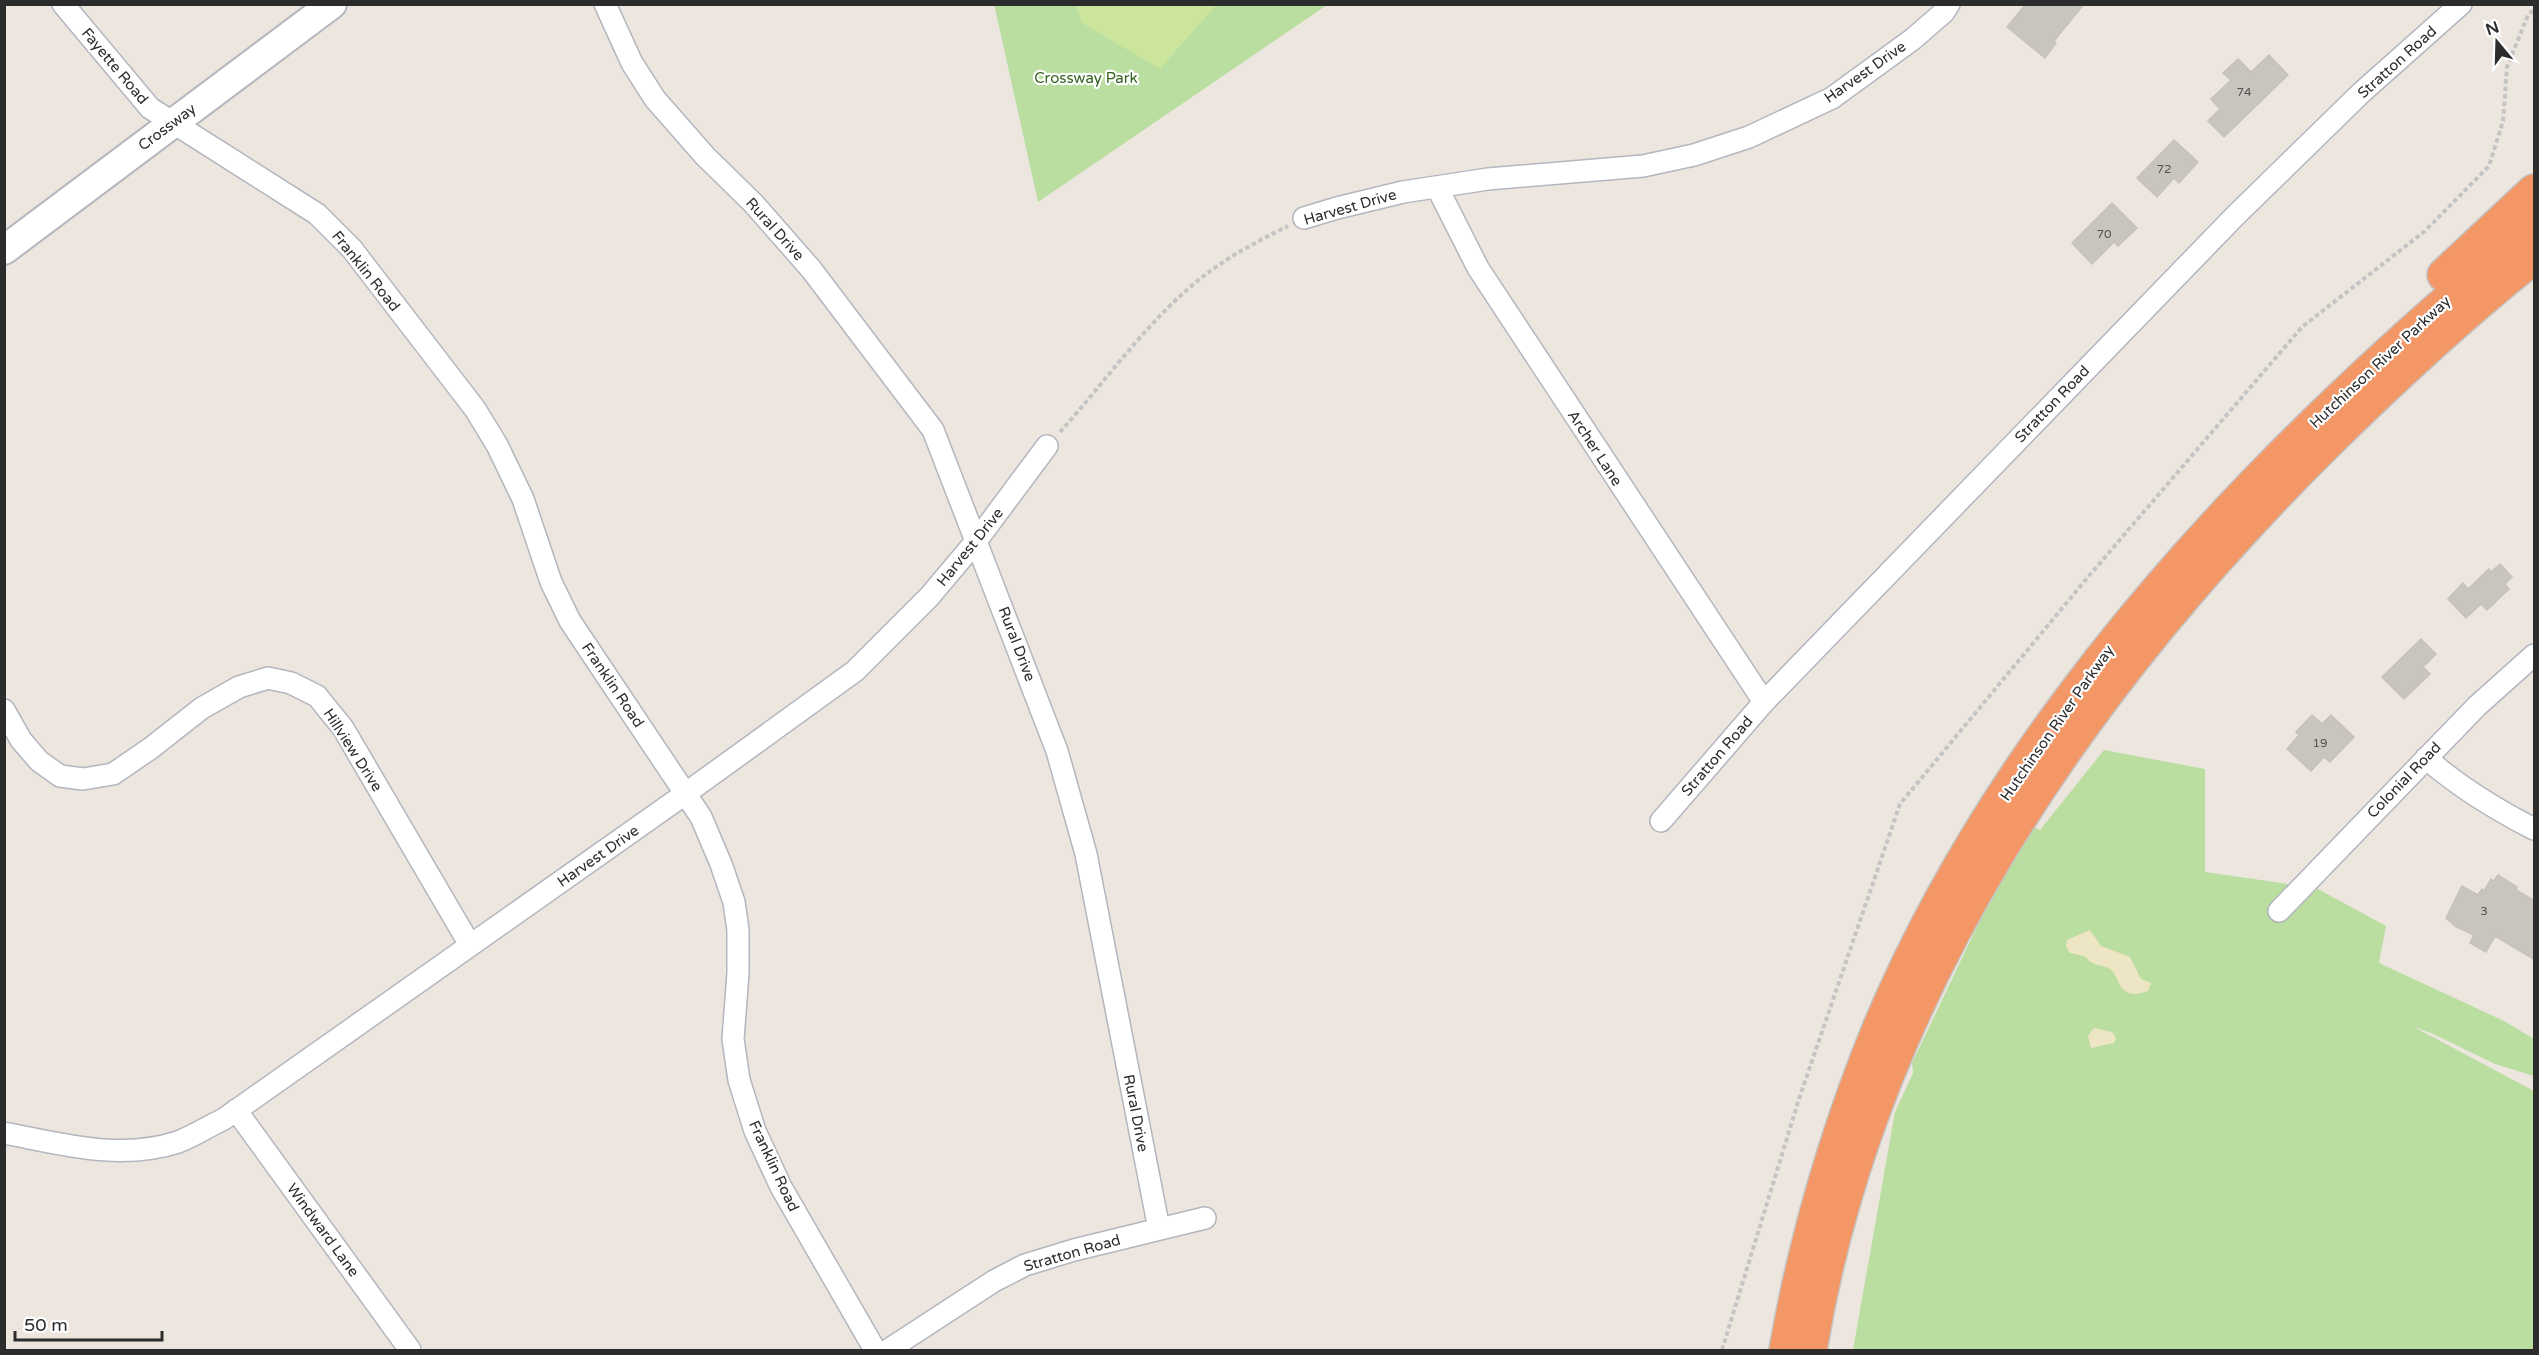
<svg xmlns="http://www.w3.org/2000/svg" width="2539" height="1355" font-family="'Varela Round',sans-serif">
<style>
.green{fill:#badea0}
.sand{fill:#eee5c5}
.pitch{fill:#cce59d}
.building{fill:#c8c4be;stroke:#c8c1b9;stroke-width:1.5}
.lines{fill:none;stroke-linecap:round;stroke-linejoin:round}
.street-casing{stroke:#b3b6be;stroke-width:24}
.secondary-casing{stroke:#b3b6be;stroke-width:32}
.highway-casing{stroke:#c4c4c4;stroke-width:36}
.path{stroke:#c4c4c4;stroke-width:4;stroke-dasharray:4.5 3;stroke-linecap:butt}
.street{stroke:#fff;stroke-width:21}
.secondary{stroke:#fff;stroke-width:28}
.highway{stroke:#f29765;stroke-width:33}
.labels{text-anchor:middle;stroke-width:4.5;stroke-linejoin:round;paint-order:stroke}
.number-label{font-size:12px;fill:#535250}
.street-label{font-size:15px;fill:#2c2c2c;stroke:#fff}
.park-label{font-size:15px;fill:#346420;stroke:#fff}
</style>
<rect width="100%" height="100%" fill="#ece6df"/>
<path class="green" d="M994 4 1327 5 1038 202Z
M2104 750 2205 769V872L2316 888 2386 926 2379 963 2504 1021 2534 1039V1076L2495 1064 2431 1033 2414 1027 2534 1091V1350H1853L1895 1112 1913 1073 1912 1063 2026 824 2040 830Z"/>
<path class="sand" d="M2090 930 2101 946 2130 957 2141 979 2151 983 2148 991C2115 1003 2122 974 2108 968 2104 966 2095 965 2091 962 2083 957 2092 960 2083 956 2079 954 2074 955 2069 952L2066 946 2067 940Z
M2094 1028 2112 1032 2116 1038 2114 1043 2091 1048 2088 1036Z"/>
<path class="pitch" d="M1076 5V4L1216 5 1160 69 1082 23Z"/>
<path class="building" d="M2026 4H2084L2054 41 2056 43 2045 58 2007 27Z
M2269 55 2288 75 2224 137 2208 121 2220 109 2211 99 2231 80 2223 73 2238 59 2251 72Z
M2174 140 2198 162 2179 183 2174 178 2157 197 2137 178Z
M2112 203 2137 228 2118 246 2114 242 2092 264 2072 243Z
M2500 564 2512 577 2505 584 2509 589 2487 610 2481 604 2466 618 2448 599 2463 583 2468 589 2489 569 2491 572Z
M2421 639 2436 654 2423 667 2430 674 2404 699 2382 677Z
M2312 715 2322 724 2331 715 2354 737 2330 762 2324 757 2311 771 2287 749 2299 735 2296 732Z
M2498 875 2517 887 2516 890 2535 901V960L2495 936 2486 952 2470 943 2474 935 2455 926 2446 918 2462 886 2478 895 2482 889 2484 891 2491 879 2494 881Z"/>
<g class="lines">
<g class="street-casing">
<path id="street" d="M63 4 150 108 317 214 352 249 475 409 497 445 523 499 551 582 570 621 701 817 721 864 734 902 738 930V973L733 1039 739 1080 755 1131 781 1187 875 1350
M605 4 632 63 655 99 705 156 753 203 811 269 933 430 1057 751 1086 854 1159 1229
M1437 187 1478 268 1764 702
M1304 218 1337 208 1403 192 1488 179 1643 166 1694 155 1749 137 1832 98 1913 39 1944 12 1949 4
M4 710 21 740 39 761 60 776 83 779 113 774 151 748 202 708 239 687 268 678 291 683 317 696 343 728 470 945
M2426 758C2459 787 2495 809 2534 829
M1661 821 1764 702 2235 216 2361 93 2461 4
M2279 911 2477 706 2534 655
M236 1110 410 1350
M4 1133C62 1144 120 1161 178 1142 194 1136 209 1126 224 1119L685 794 855 671 929 597 977 540 1047 446
M888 1350 994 1281 1025 1265 1074 1250 1205 1218"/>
</g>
<g class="secondary-casing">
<path id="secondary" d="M4 250 332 4"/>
</g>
<g class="highway-casing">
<path id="highway" d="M2444 275 2534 191
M1786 1350C1805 1241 1836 1134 1878 1031 2011 711 2271 444 2534 227
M1810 1350C1868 997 2074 694 2324 446 2391 380 2461 315 2534 257"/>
</g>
<path class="path" d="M1060 432C1106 381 1153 313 1209 272 1233 254 1260 240 1288 226
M1722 1350 1799 1099 1900 804 2088 577 2302 327 2425 231 2489 166 2503 121 2507 67 2528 15 2534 10"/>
<use href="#street" class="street"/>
<use href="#secondary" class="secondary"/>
<use href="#highway" class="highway"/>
</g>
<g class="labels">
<g class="number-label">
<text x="2244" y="96">74</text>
<text x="2164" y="173">72</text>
<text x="2104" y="238">70</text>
<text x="2320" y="747">19</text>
<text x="2484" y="915">3</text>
</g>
<g class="street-label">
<text transform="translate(2397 62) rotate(-42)" y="5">Stratton Road</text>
<text transform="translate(115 66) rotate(50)" y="5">Fayette Road</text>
<text transform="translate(1865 72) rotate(-35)" y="5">Harvest Drive</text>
<text transform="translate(167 127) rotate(-37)" y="5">Crossway</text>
<text transform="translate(1350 207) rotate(-16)" y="5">Harvest Drive</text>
<text transform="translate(775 229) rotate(48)" y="5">Rural Drive</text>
<text transform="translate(366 271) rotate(51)" y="5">Franklin Road</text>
<text transform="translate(2380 362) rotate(-43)" y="5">Hutchinson River Parkway</text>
<text transform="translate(2052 404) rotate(-46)" y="5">Stratton Road</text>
<text transform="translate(1595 448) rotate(57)" y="5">Archer Lane</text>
<text transform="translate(970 547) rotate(-51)" y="5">Harvest Drive</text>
<text transform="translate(1017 644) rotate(69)" y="5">Rural Drive</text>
<text transform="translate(613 685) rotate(56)" y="5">Franklin Road</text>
<text transform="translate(2057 723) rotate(-55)" y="5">Hutchinson River Parkway</text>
<text transform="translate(353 750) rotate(57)" y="5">Hillview Drive</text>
<text transform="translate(1717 756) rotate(-49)" y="5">Stratton Road</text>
<text transform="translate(2404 780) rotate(-46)" y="5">Colonial Road</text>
<text transform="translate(598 856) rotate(-35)" y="5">Harvest Drive</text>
<text transform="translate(1136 1113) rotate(79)" y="5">Rural Drive</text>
<text transform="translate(774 1166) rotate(65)" y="5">Franklin Road</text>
<text transform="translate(323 1230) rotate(54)" y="5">Windward Lane</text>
<text transform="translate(1072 1253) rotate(-16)" y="5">Stratton Road</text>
</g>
<g class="park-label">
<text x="1086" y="83">Crossway Park</text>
</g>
</g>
<rect width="2539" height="1355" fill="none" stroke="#2c2c2c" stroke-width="12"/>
<g transform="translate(2497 42) rotate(341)" stroke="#ffffff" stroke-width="4.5" paint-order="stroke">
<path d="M0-4.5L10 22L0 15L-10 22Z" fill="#2c2c2c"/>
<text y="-9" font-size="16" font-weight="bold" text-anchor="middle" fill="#2c2c2c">N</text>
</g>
<path d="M15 1331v9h147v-9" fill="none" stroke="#2c2c2c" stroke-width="3"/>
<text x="24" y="1331" font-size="18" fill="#2c2c2c" stroke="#ffffff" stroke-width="4.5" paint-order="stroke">50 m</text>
</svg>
